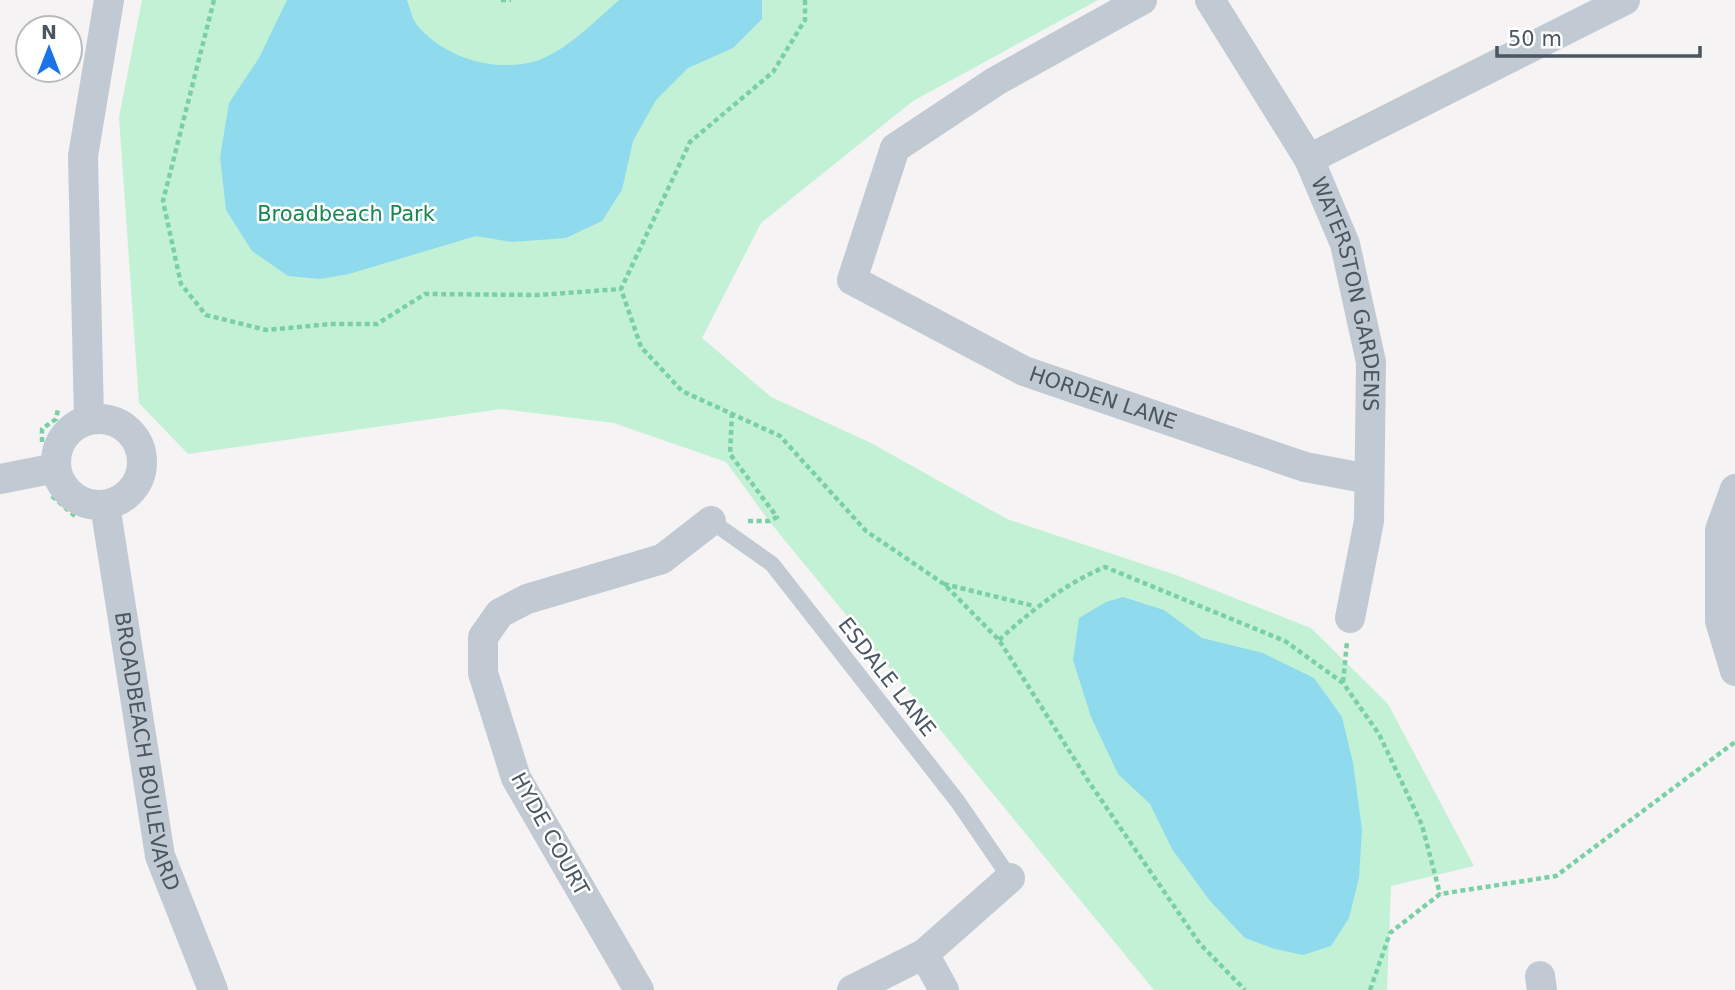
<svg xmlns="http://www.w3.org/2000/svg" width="1735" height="990" font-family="'DejaVu Sans',sans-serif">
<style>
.green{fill:#c3f1d5}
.water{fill:#90daee}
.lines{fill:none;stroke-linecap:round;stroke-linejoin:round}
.path{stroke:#7ad0a6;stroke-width:4.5;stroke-dasharray:5 3.5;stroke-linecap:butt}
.lane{stroke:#c1cad2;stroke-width:16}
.street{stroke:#c1cad2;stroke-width:30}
.labels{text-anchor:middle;stroke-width:5;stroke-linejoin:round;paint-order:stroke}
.park-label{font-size:21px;fill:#17864f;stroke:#fff}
.street-label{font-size:21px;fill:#4a5661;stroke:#fff}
</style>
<rect width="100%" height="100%" fill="#f5f3f3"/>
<path class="green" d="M142 0H1098L913 101 761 223 702 338 771 397 871 443 1007 519 1176 575 1311 628 1388 704 1474 866 1391 886 1387 990H1154L769 521 726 462 614 423 501 409 188 454 139 403 119 117Z"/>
<path class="water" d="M287 0H407C410 8 412 19 417 25 444 58 495 73 536 61 565 52 596 20 619 0H762V19L733 48 688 68 656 100 633 141 622 190 602 221 566 238 512 242 476 236 349 274 320 279 288 276 252 251 226 210 220 157 229 103 259 58Z
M1123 597 1164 610 1202 638 1263 653 1314 678 1342 717 1353 763 1362 829 1359 878 1349 918 1331 946 1303 955 1275 949 1245 938 1210 901 1172 849 1150 804 1118 774 1091 717 1073 660 1079 618 1106 602Z"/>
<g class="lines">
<path class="path" d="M214 0 163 201 181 284 206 315 266 330 331 324H377L425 294 539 295 621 289
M501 0H511
M805 0V20L773 72 690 142 621 289 641 347 682 391 780 436 866 531 944 584 999 640 1089 782 1200 944 1245 990
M732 413 730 454 777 517 769 521H748
M42 442V429L56 419 58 409
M52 496 77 518
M944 584 1034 606
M999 640C1032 610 1063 585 1105 567L1285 641 1343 683 1379 734 1422 825 1440 894
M1343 682 1347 642
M1370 990 1390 933 1440 894 1556 876 1735 742"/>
<path class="lane" d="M711 521 772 564 958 802 1010 878"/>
<g class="street">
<path id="s1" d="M1142 0 996 81 895 148 852 280 1024 371 1305 467 1369 479"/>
<path id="s2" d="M1210 0 1309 159 1345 244 1371 362 1369 521 1350 618"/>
<path d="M1309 159 1625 0"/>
<circle cx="99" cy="462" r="43"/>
<path d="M89 419 83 156 109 0"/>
<path d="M0 479 56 468"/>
<path d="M1735 489 1720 530V621L1735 671"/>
<path id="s3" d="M105 505 160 856 213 990"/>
<path d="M924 954 944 990"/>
<path d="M1540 976 1542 990"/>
<path d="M639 990 516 778 483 673V637L500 613 527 599 662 559 711 521"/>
<path d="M852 990 924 954 1010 878"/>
</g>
</g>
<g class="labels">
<g class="park-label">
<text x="346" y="221">Broadbeach Park</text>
</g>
<g class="street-label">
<text dy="7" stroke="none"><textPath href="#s2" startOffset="329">WATERSTON GARDENS</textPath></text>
<text dy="7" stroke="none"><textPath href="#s1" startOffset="705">HORDEN LANE</textPath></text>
<text transform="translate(887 677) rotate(52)" y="7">ESDALE LANE</text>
<text dy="7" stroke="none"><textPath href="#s3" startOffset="250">BROADBEACH BOULEVARD</textPath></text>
<text transform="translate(550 834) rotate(61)" y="7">HYDE COURT</text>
</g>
</g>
<g transform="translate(49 49)"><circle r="33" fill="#ffffff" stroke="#b7bbc0" stroke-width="2"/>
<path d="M0-5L12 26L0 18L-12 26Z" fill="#1a73e8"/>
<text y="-10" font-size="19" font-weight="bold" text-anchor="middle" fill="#4a5661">N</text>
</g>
<path d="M1497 46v10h203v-10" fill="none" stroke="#4a5661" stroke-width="3.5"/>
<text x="1508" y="46" font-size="21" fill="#4a5661" stroke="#ffffff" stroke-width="5" paint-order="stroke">50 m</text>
</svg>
